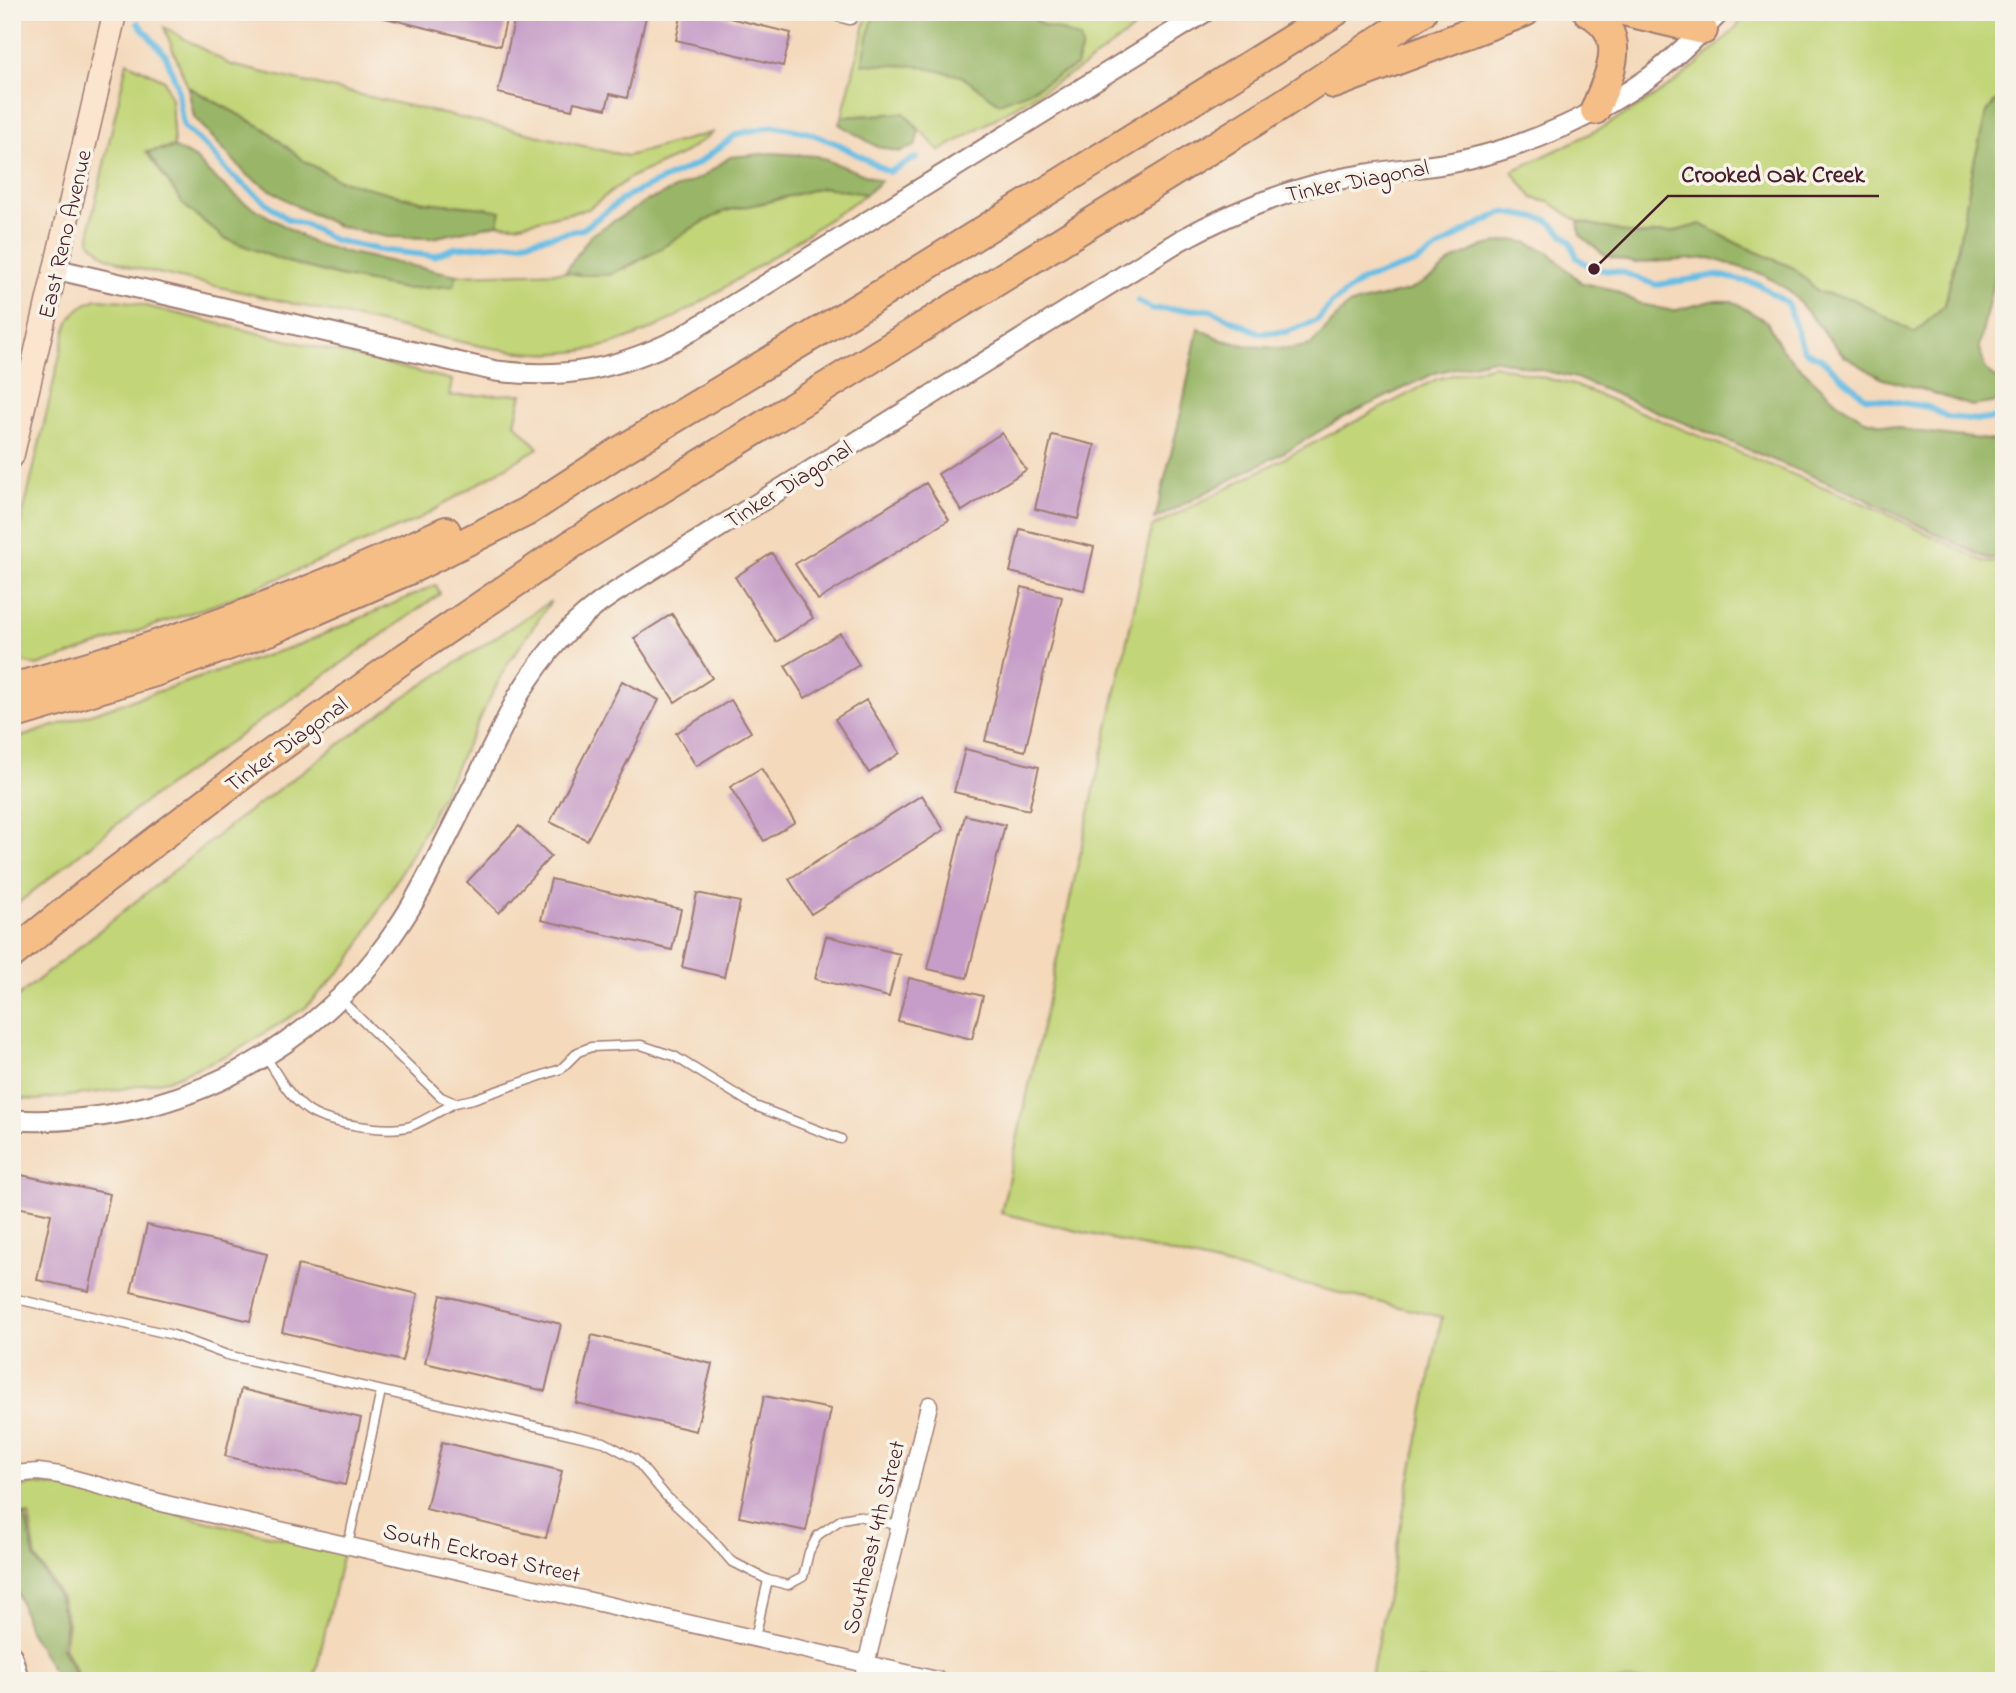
<svg xmlns="http://www.w3.org/2000/svg" width="2016" height="1693" font-family="'Indie Flower',sans-serif">
<style>
.green{fill:#c2d578;stroke:#867a52;stroke-width:2}
.forest{fill:#99b668;stroke:#726a4a;stroke-width:2}
.lines{fill:none;stroke-linecap:round;stroke-linejoin:round}
.stream{stroke:#68bde4;stroke-width:6}
.building{fill:#c69dc8}
.service-casing{stroke:#9f7c73;stroke-width:11}
.minor-casing{stroke:#9f7c73;stroke-width:19}
.tertiary-casing{stroke:#9f7c73;stroke-width:23}
.secondary-casing{stroke:#9f7c73;stroke-width:26}
.motorway-casing{stroke:#9f7c73;stroke-width:32}
.service{stroke:#fff;stroke-width:8}
.minor{stroke:#fff;stroke-width:16}
.tertiary{stroke:#fff;stroke-width:19}
.secondary{stroke:#fbe5cf;stroke-width:23}
.motorway{stroke:#f6be87;stroke-width:28}
.labels{text-anchor:middle;stroke-width:7;stroke-linejoin:round;paint-order:stroke}
.street-label{font-size:23px;fill:#4a1f2b;stroke:#f7f3e8}
.leader{fill:none;stroke:#4a1f2b;stroke-width:2.5}
.callout-dot{fill:#4a1f2b;stroke:#f7f3e8;stroke-width:2.5}
.callout-label{font-size:24px;text-anchor:middle;font-weight:bold;fill:#4a1f2b;stroke:#f7f3e8;stroke-width:7;stroke-linejoin:round;paint-order:stroke}
</style>
<rect width="100%" height="100%" fill="#f7f3e8"/>
<filter id="ink" filterUnits="userSpaceOnUse"><feTurbulence type="fractalNoise" baseFrequency=".0143" numOctaves="2"/><feDisplacementMap in="SourceGraphic" scale="14" xChannelSelector="R" yChannelSelector="G"/><feConvolveMatrix kernelMatrix="1 2 1 2 8 2 1 2 1" color-interpolation-filters="sRGB"/></filter>
<filter id="wash" filterUnits="userSpaceOnUse"><feTurbulence type="fractalNoise" baseFrequency=".00686" numOctaves="4" result="noise"/><feDisplacementMap in="SourceGraphic" scale="28" xChannelSelector="R" yChannelSelector="G"/><feGaussianBlur stdDeviation="1.57" result="paint"/><feColorMatrix in="noise" values="0 0 0 0 0 0 0 0 0 0 0 0 0 0 0 0 0 1.4 0 .05"/><feComposite in="paint" operator="in"/></filter>
<g filter="url(#wash)">
<rect width="100%" height="100%" fill="#f4d9bb"/>
<path class="green" d="M868 12H1156L1084 66 940 151 904 113 842 117Z
M1748 12H2004V91L1987 112 1975 158 1960 237 1945 305 1915 333 1853 299 1819 292 1794 268 1738 244 1701 224 1672 232 1636 235 1578 221 1551 203 1533 198 1512 171C1584 138 1657 104 1715 48 1727 37 1739 26 1748 12Z
M164 27 231 65 627 156 714 132 681 155 631 177 588 209 516 225 498 224 500 211 427 202 372 190 339 180 304 161 265 129 188 87Z
M127 62 164 80 171 99 174 146 146 152 184 205 224 238 284 261 339 276 404 289 452 286 457 275 565 272 581 275 627 268 660 249 692 228 725 211 767 202 823 187 866 194C825 222 783 250 741 277 688 311 635 346 571 352 541 356 510 351 480 346L131 267 105 256 90 242 91 222Z
M97 299 125 301 452 380 449 396 522 394 515 423 538 448 417 520 225 601 37 666 12 659V562L66 329C72 312 81 305 97 299Z
M1494 365 1577 386 1877 509 1985 562 2004 563V1681H1370L1442 1317 1001 1213 1152 527 1437 379Z
M436 585 440 594 142 804 12 908V740L301 644Z
M551 601 505 668 420 839 350 961 305 1008 232 1053 168 1080 115 1090 38 1100 12 1098V1001L233 823 398 701Z
M32 1484C75 1486 117 1500 159 1510 220 1525 282 1538 343 1552L314 1681H81L64 1647 68 1623 60 1595 36 1558 29 1515 12 1514V1491Z"/>
<path class="forest" d="M874 12H969L976 15 996 16 1007 12H1023L1044 26 1060 30 1080 39 1082 47 1076 66 1028 92 999 103 961 76 917 66 862 64Z
M188 87 265 129 304 161 339 180 424 202 486 208 501 211 498 224 432 238 387 237 338 226 298 207 247 175 194 117Z
M2004 91V233L1979 347 1985 368 1994 378 2004 376V401L1972 406 1915 387 1883 379 1844 356 1790 291 1762 274 1710 258 1635 263 1606 256 1580 235 1578 221 1636 235 1672 232 1701 224 1738 244 1794 268 1819 292 1853 299 1915 333 1945 305 1960 237 1975 158 1987 112Z
M904 113 919 131 915 146 899 152 876 146 839 124 842 117Z
M175 148 195 158 210 174 242 201 313 243 349 253 457 275 453 286 404 289 339 276 284 261 224 238 184 205 148 152Z
M773 153 816 156 881 181 866 194 823 187 767 202 725 211 692 228 660 249 610 275H581L565 272 591 235 647 201 702 177 730 157Z
M1512 240 1528 243 1550 253 1565 268 1582 283 1611 289 1641 304 1673 311 1711 301H1732L1767 322 1781 348 1794 362 1836 401 1865 420 1912 431 2004 442V559H1988L1853 493 1576 378 1493 359 1435 373 1340 419 1290 449 1155 519 1181 413 1198 328 1222 340 1249 346 1290 349 1311 345 1348 305 1408 291 1436 275 1451 261 1484 246Z
M12 1516H26L34 1557 58 1596 66 1624 61 1646 79 1681H59L29 1630 12 1575Z"/>
<g class="lines">
<path class="stream" d="M138 23 166 56 177 85 182 120 185 128 210 150 230 174 287 219 307 225 334 240 380 250 434 256 454 248 519 243 583 229 627 196 697 164 737 134 775 126 806 132 838 144 889 172 916 158
M1138 301 1152 309 1210 310 1260 333 1286 332 1318 320 1331 304 1363 280 1415 263 1464 232 1503 212 1548 220 1570 241 1577 258 1594 269 1622 272 1656 285 1717 275 1758 284 1787 303 1804 351 1820 358 1865 397 1928 407 1947 417 1981 420 2004 417"/>
</g>
<g id="blocks">
<path class="building" d="M361 12H508L500 46Z
M516 12H647L627 98 610 94 606 109 574 102 572 110 498 93Z
M682 12H705L791 33 783 66 676 40Z
M1002 433 1026 470 962 511 938 474Z
M1052 435 1095 445 1078 519 1035 509Z
M926 483 949 520 818 600 795 564Z
M1020 529 1094 547 1084 590 1010 572Z
M772 553 813 618 776 642 735 577Z
M1022 587 1062 597 1025 751 985 741Z
M672 614 712 678 675 702 634 638Z
M840 633 859 665 805 698 785 666Z
M622 681 659 700 587 840 550 822Z
M731 700 751 732 696 766 676 733Z
M866 700 900 753 869 773 835 719Z
M965 749 1039 767 1029 810 954 792Z
M761 768 795 822 764 841 730 787Z
M922 795 944 830 811 914 789 879Z
M965 815 1005 825 967 978 928 969Z
M519 826 551 856 499 913 467 882Z
M551 879 681 909 672 950 541 920Z
M697 893 740 902 724 977 682 967Z
M826 936 900 954 889 997 815 979Z
M909 978 983 996 972 1039 898 1021Z
M12 1173 110 1194 89 1291 37 1280 51 1214 12 1206Z
M147 1225 267 1254 250 1321 131 1292Z
M298 1265 418 1294 402 1361 282 1332Z
M441 1295 561 1324 545 1391 425 1363Z
M592 1335 712 1364 696 1431 576 1403Z
M241 1389 361 1418 345 1485 225 1456Z
M764 1396 831 1409 806 1531 739 1517Z
M442 1442 562 1471 546 1538 426 1509Z"/>
</g>
</g>
<g filter="url(#ink)">
<use href="#blocks" fill-opacity="0" stroke="#9f7c73" stroke-width="2"/>
<g class="lines">
<g class="service-casing">
<path id="service" d="M340 999 441 1097 455 1103 473 1099 561 1069 578 1052 591 1047 641 1045 674 1056 755 1106 841 1139
M266 1057C278 1076 288 1095 306 1109 324 1124 389 1133 411 1126 426 1120 441 1110 455 1103
M12 1298 173 1335 227 1355 604 1442 635 1459 666 1496 711 1538 731 1561 768 1580 788 1585 803 1577 809 1552 818 1535 842 1519 858 1516 900 1526
M348 1545 381 1391
M755 1638 768 1580"/>
</g>
<g class="minor-casing">
<path id="minor" d="M836 12 850 16
M12 1474 38 1472 60 1475 166 1504 941 1681
M862 1681 929 1405"/>
</g>
<g class="tertiary-casing">
<path id="tertiary" d="M55 269 496 371C566 379 615 370 678 339L1205 12
M12 1120C165 1129 313 1056 398 927 420 895 436 859 454 824 475 782 497 739 518 696 544 654 572 620 614 593L1179 241C1239 208 1300 184 1368 174 1403 168 1438 167 1473 158 1535 143 1598 114 1650 77 1675 58 1698 35 1720 12
M12 1656 19 1681"/>
</g>
<g class="secondary-casing">
<path id="secondary" d="M12 456 115 12"/>
</g>
<g class="motorway-casing">
<path id="motorway" d="M1588 12C1631 35 1609 76 1595 110
M1627 12 1703 30
M1334 84 1525 12
M12 688C161 647 306 597 446 531
M12 715 155 672 271 630 409 570 526 512 620 451 878 296 1335 12
M12 954 90 891 262 760 403 659 575 542 1283 104 1422 12"/>
</g>
<use href="#service" class="service"/>
<use href="#minor" class="minor"/>
<use href="#tertiary" class="tertiary"/>
<use href="#secondary" class="secondary"/>
<use href="#motorway" class="motorway"/>
</g>
</g>
<g class="labels">
<g class="street-label">
<text transform="translate(1357 180) rotate(-11)" y="8">Tinker Diagonal</text>
<text transform="translate(64 234) rotate(-77)" y="8">East Reno Avenue</text>
<text transform="translate(788 484) rotate(-32)" y="8">Tinker Diagonal</text>
<text transform="translate(286 744) rotate(-36)" y="8">Tinker Diagonal</text>
<text transform="translate(873 1537) rotate(-76)" y="8">Southeast 4th Street</text>
<text transform="translate(482 1552) rotate(13)" y="8">South Eckroat Street</text>
</g>
</g>
<path class="leader" d="M1594 269L1668 196H1879"/>
<circle class="callout-dot" cx="1594" cy="269" r="7"/>
<g class="callout-label">
<text x="1773" y="182">Crooked Oak Creek</text>
</g>
<rect width="2016" height="1693" fill="none" stroke="#f7f3e8" stroke-width="42"/>
</svg>
